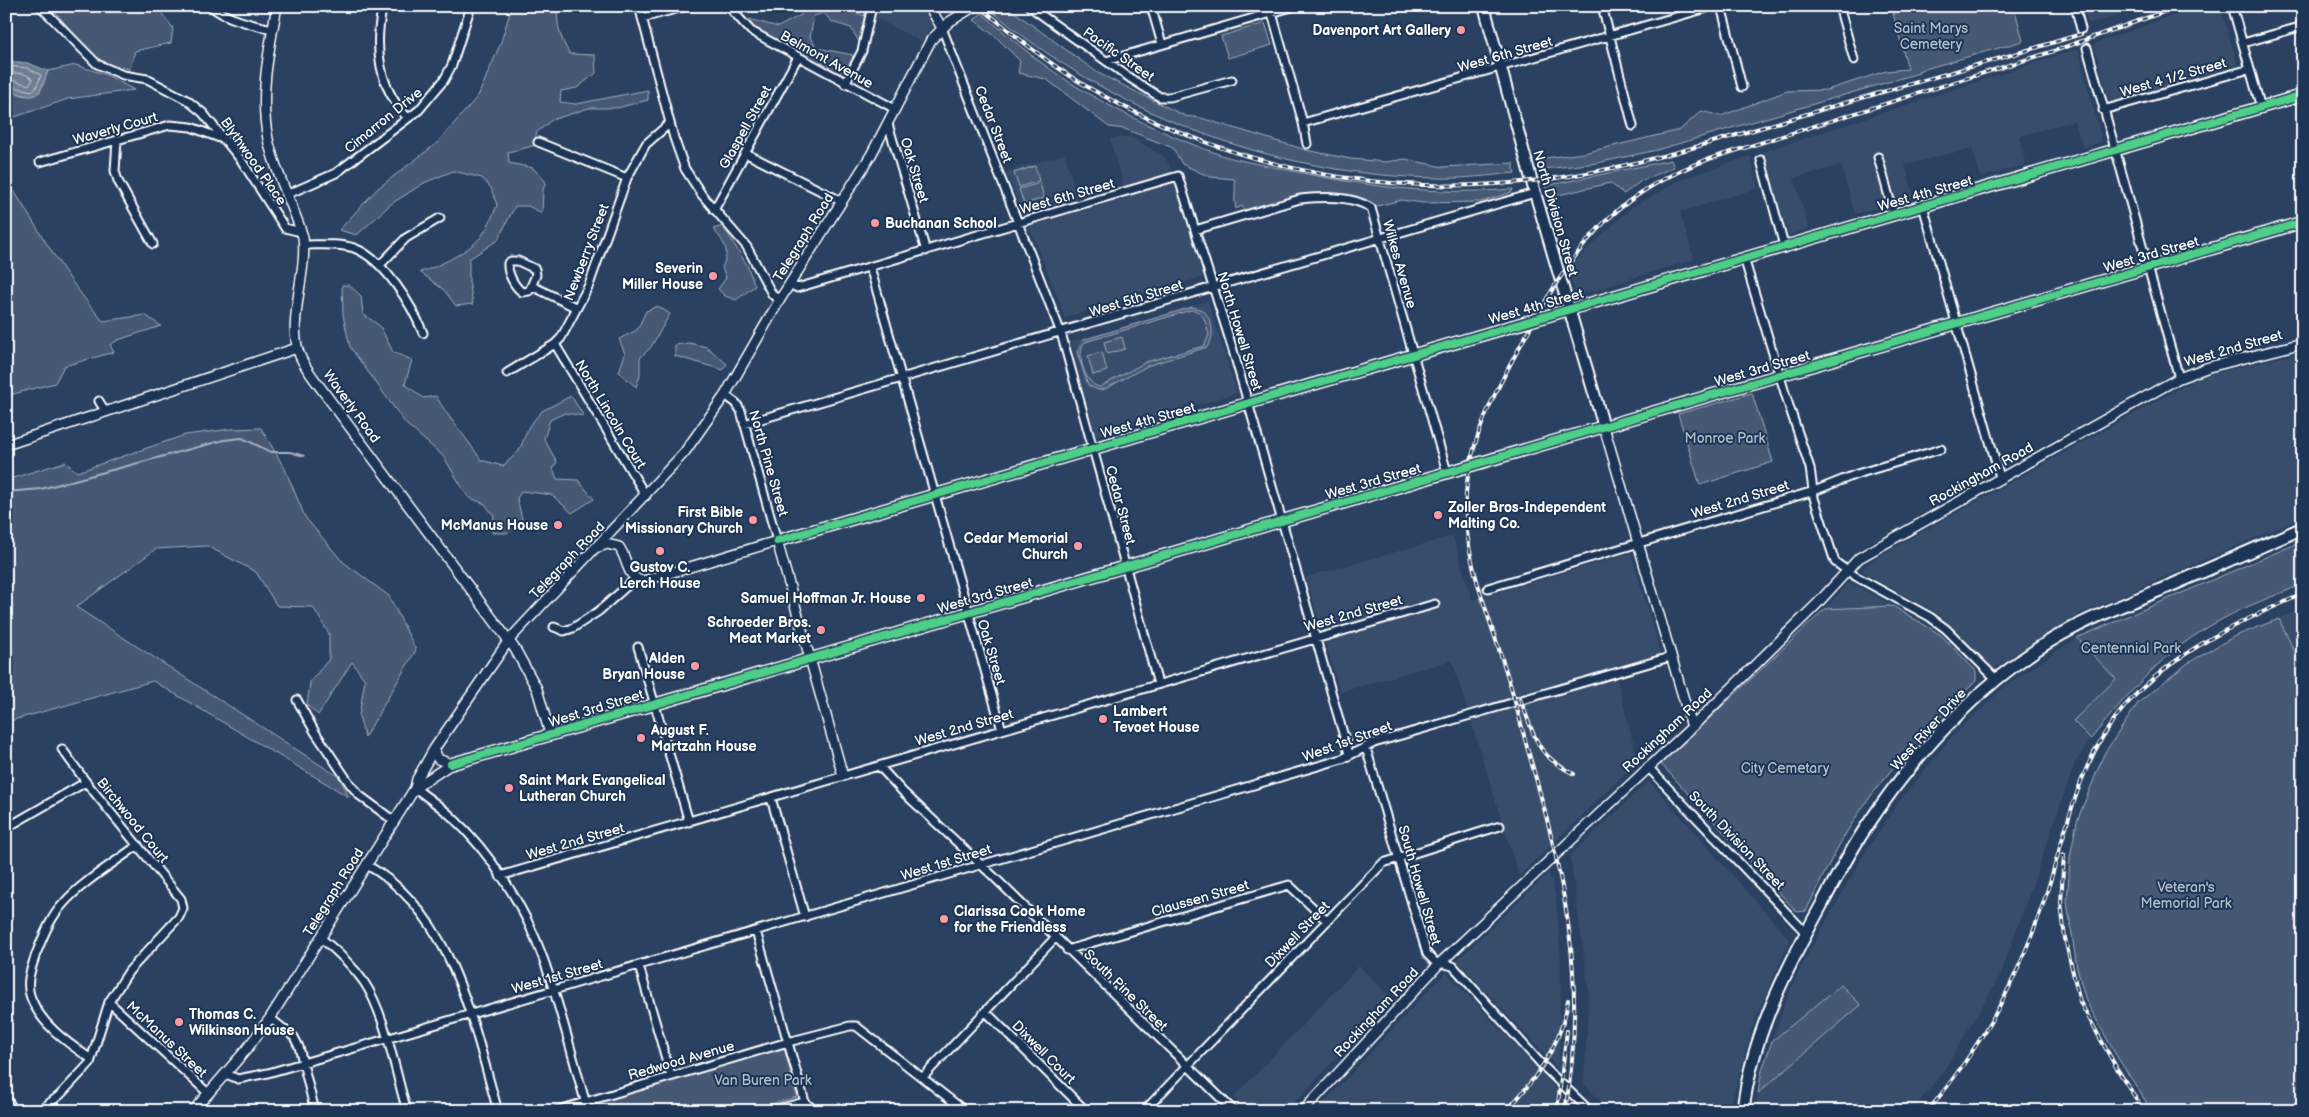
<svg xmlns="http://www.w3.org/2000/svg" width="2309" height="1117" font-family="'Balsamiq Sans',sans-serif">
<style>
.built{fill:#394e6c}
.green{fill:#465975;stroke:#a2acba;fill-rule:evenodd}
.water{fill:#6d7d92;stroke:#a7b1be}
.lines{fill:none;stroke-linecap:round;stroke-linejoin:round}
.shore{stroke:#c5cbd3;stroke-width:1}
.stream{stroke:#a7b1be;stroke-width:2}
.minor-tunnel{stroke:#4a5e79;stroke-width:7;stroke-dasharray:7 3.5;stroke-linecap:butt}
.minor-casing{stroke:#fff;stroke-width:11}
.tertiary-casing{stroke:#fff;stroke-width:12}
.secondary-casing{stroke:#fff;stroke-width:14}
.primary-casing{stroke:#fff;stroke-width:15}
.minor{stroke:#1d3557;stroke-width:7}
.tertiary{stroke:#1d3557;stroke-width:9}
.secondary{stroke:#1d3557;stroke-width:10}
.primary{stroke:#1d3557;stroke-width:11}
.rail-casing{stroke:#fff;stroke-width:4}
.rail{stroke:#1d3557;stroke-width:2;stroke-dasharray:5.5;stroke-linecap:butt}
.cycleway-casing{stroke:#1d3557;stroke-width:11}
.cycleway{stroke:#4dcf88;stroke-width:8}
.poi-dot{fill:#ff9aa2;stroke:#1d3557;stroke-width:2}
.labels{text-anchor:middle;stroke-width:4;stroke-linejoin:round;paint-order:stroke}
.park-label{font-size:14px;fill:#b5bdc8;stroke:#1d3557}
.poi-label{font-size:14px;font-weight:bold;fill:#fff;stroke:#1d3557;text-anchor:end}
.street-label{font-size:14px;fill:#fff;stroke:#1d3557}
</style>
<rect width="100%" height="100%" fill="#2a4161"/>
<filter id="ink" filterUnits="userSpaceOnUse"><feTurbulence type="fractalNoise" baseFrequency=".02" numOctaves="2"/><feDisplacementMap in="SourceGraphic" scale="10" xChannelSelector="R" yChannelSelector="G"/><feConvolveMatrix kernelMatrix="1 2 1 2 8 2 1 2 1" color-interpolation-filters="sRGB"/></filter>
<g filter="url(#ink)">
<path class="built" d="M877 6H921L933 21 922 42 875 18Z
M2083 6H2151L2088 24Z
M2203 6H2220L2238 65 2110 104 2094 44 2179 13Z
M2078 49 2102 142 2083 147 2074 121 2019 136 2026 165 1981 177 1972 148 1905 165 1914 198 1855 214 1841 165 1794 178 1809 228 1789 235 1762 152Z
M1121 137 1133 138 1163 156 1168 162 1203 277 1064 318 1062 307 1006 172 1065 154 1081 212 1127 198 1110 139Z
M1750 156 1758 188 1680 212 1694 259 1576 296 1569 273 1580 256 1631 208 1682 179Z
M1208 301 1237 393 1096 436 1071 342Z
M2303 352V517L2082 613 1993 669 1940 615 1864 573 1862 569 1877 557 2202 376Z
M1453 536 1472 600 1631 553 1661 655 1614 667 1638 761 1519 876 1452 660 1340 692 1306 577Z
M1850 582 1893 606 1825 609Z
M2303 608V670L2279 619Z
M2077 638 2116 679 2073 721 2091 739 2075 763 2001 974 1945 1069 1912 1111H1754L1758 1093 1861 1005 1841 985 1772 1041 1790 990 1809 952 1862 858 1898 803 1951 738 2004 687Z
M1649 781 1790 940 1754 1022 1729 1111H1610L1584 1084 1589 992 1570 856Z
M1549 872 1556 899 1561 961 1559 1069 1457 961Z
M1359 966 1392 999 1286 1111H1248L1234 1097Z
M1446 972 1557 1090 1553 1111H1316Z"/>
<path class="green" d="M50 6H156L173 28 171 43 135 51 130 69 107 65 88 50Z
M512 6H558C556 24 560 39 570 54L595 55 596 73 577 88 561 91 560 102 576 104 648 90V100L617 108H589L552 120 537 132 533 146 508 152 509 163 533 168 546 182 543 190 542 213 528 206H515L498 240 469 259V281L473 304 456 306 444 290 420 272C438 267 469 251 481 237 488 227 493 216 497 205L491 188 482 178 453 171 424 183 391 204 357 235 339 230 377 189 437 143 478 96 500 45Z
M809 6H838L865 16 861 45 851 28 832 22 824 13 814 16 810 37 817 48 853 55 851 68 839 74 752 27 749 19 778 27 801 15Z
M989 6H1006L1098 73 1185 116 1201 118 1306 150 1351 159 1386 162 1405 159 1443 167 1513 163 1515 173C1496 175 1477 177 1459 178 1288 181 1116 118 987 7Z
M1891 6H2014L2023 41 1918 71 1919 73 1657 150 1597 163 1544 169 1537 159 1584 153 1680 130 1701 111 1721 116 1787 91 1827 90 1886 71 1908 69Z
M982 13C1010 38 1039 63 1071 83 1117 112 1170 137 1221 155 1243 162 1266 165 1288 170 1362 186 1437 196 1513 189L1512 192 1481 202 1423 203 1402 200 1377 206 1363 199 1346 195 1319 193 1282 200 1244 210 1242 206 1236 209C1233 198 1237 188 1234 179L1210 177 1182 164 1173 148 1125 129 1109 127 1046 79 1018 73 1020 61 996 37 974 20Z
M1265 23 1272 45 1228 58 1221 36Z
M76 65 107 75 134 90 68 99 6 120V89L25 96 40 92 48 71Z
M1671 160 1674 167 1641 181 1624 194 1610 183 1550 197 1545 186Z
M1035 166 1039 181 1019 187 1014 173Z
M6 178C37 227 65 278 103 321L145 315 161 326 118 340 110 345 114 352 64 366 55 383 6 396Z
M1040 183 1044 198 1024 204 1019 189Z
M723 226 747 265 755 286 736 300 725 296 718 289 726 278 722 267C731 250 724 242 713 229Z
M342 285H349L361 296 363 314 380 326 393 352 412 360 405 384 423 398 436 396C449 419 467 438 481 460L503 466 519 451 529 426 542 411 571 396 584 416 565 413 550 420 544 439 557 462 553 468 557 479 578 480 594 499 572 513 552 495 522 491 517 498 523 523 507 533H492L494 516 485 504 468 497 443 456 406 424 350 347 343 315Z
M658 306 670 314 651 347 640 358V376L636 387 619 372 625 354 619 339 637 330 646 311Z
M1192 307 1203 310C1212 320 1216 336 1207 347L1147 366 1105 389 1098 390 1088 385 1077 352 1083 340ZM1191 310C1205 310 1206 325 1209 335L1204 346 1146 362 1100 387C1085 386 1075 352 1085 342Z
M1122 337 1125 349 1107 354 1104 342Z
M689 343 707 347 727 364 723 370 675 356V345Z
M1102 352 1107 371 1093 375 1088 356Z
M1752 393 1773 462 1700 485 1678 414Z
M261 428 285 469 305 517 342 561 389 596 416 650 365 737 359 716 365 680 352 662 318 715 307 705 310 682 329 659V634L313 607 277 606 256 572 207 546 156 549 76 607 339 777 349 797 153 681 6 722V480L65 462 77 472 185 435 231 429Z
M2303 541V584C2275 596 2245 606 2219 621 2166 649 2128 693 2091 739L2073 721 2116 679 2077 638Z
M1893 606 1941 635 1976 671V681C1927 729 1875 781 1841 842 1828 864 1818 888 1806 911L1797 912 1661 764 1825 609Z
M2279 619 2303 670V1106L2299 1111H2152L2116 1055 2086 1001 2077 968 2067 902 2070 858 2077 821 2104 754 2138 703 2188 663 2235 636Z
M1841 985 1861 1005 1758 1093 1762 1070 1772 1041Z
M784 1048 797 1097 745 1111H593L591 1104Z"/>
<path class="water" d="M6 61 28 63 48 71C37 101 36 100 6 89Z"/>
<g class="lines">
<path class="shore" d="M6 66 27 68 41 75 36 88 32 91 6 85
M6 72 25 74 33 79 29 85 6 78"/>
<path class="stream" d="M6 492 41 489 224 440 242 438 271 452H290L304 456"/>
<path class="minor-tunnel" d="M2081 29 2087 48"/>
<g class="minor-casing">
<path id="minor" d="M40 6 97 64 123 75 147 79 187 100 203 113 241 160 285 228 301 232
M211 6C223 18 256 26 273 29
M383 6C373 46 379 89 408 118
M639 6 674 138 685 169 702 195 747 247 772 294 779 301
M728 6 751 31 895 109
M1029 6 1130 78 1160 97H1170L1232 80
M1151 6 1162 44
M1270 6 1303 123 1307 144
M1602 6 1633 126
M1721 6 1742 87
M1839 6 1854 60
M2075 6 2081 29
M2232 6 2261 108
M642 18 687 6
M942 28 1061 333 1158 684
M2243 43 2303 26
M2087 48 2179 378
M1106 61 1295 6
M845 84 862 51 872 6
M2103 110 2250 69
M1303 123 1714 6
M888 124 926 251
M117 140 115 171 118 181 153 244
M538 142 627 178
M745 153 841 201
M1878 157 1894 215
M1761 160 1784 246
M40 162 170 125 191 127 225 140
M288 194 336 173 419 110 444 80 452 65 471 6
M1923 206 2000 477
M714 210 798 57
M1195 230 1300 199C1323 197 1351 195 1371 208L1447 472
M304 245C320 245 338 243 354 248 384 259 412 305 423 333
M1744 258 1789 406 1810 468 1814 498 1835 562 1855 576 1930 617 1946 629 1997 680
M511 261H518L535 269 536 275 529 291 522 292C514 286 507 273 508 263Z
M380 265 406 238 440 218
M870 267 1002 730
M790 284 797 288 1178 176 1232 347 1349 754
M532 286 577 308
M555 344 646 496
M507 373 555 344 561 338 589 285 627 178 646 144 670 123
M725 395 736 403 741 411 777 541
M99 401 105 411
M744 424 1535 193
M1488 588 1814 491 1857 474 1941 449
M554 627 564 631 573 628 599 611 635 579
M638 647 689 822
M297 700 315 732 350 784 359 795 394 821
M1366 748 1427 954 1435 962 1453 966 1543 1066 1590 1111
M879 766 903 792 992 875 1234 1111
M1648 767 1806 933
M415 788C427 797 440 806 451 816 491 853 525 907 543 958 561 1008 573 1060 588 1111
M771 798 805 917
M6 830 13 824 86 782
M367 865C454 914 472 1022 498 1111
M500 876 1435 604
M756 931 805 1102 815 1111
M321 938C337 951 352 965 364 982 386 1015 395 1072 407 1111
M1067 950 1289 885 1327 921
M639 966 671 1076
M109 1002 209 1094
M985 1011 1086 1111
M270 1018 294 1037 299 1047 315 1111
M91 1059C68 1043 42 1026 31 998 25 983 31 969 36 954 43 937 50 918 63 904 83 881 113 864 138 845
M226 1074 238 1079 268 1073 386 1039 1342 759 1374 743 1670 657
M923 1077 1055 938
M6 1097 14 1111
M39 1111 60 1095 90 1063 109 1002 129 971 179 917 183 908 181 899 86 782 62 749
M555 1111 788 1042 850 1026H856L965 1111
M770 1111 805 1102
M1144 1111 1383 863 1500 826"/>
</g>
<g class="tertiary-casing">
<path id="tertiary" d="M277 6C269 50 259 95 268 139 275 173 293 204 303 237 308 273 286 322 300 356 305 368 315 380 323 391L515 649 537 689 550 734
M929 6 942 28
M1604 427 1692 727
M6 445 297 348
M599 547 607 544 619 547C628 559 626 578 643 581L777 541 843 776
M434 749 438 759 451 764
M415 788 451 764
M193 1111 246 1050 270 1018 415 788 417 779 434 749 509 640 684 453 725 395 779 301 871 155 931 40 949 22 975 6
M1303 1111 1439 964 1692 727 1817 604 1859 558 2179 378 2209 367 2303 343"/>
</g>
<g class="secondary-casing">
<path id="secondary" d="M1484 6 1535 193 1604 427
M777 541 2303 95
M451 764 2303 222"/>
</g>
<g class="primary-casing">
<path id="primary" d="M1743 1111C1751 1037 1787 968 1822 904 1836 878 1850 851 1867 826 1918 749 1991 670 2075 627 2104 612 2135 600 2165 588 2211 568 2257 548 2303 528"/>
</g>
<use href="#minor" class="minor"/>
<use href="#tertiary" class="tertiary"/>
<use href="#secondary" class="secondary"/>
<use href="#primary" class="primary"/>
<g class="rail-casing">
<path id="rail" d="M984 10C1021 41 1059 72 1102 95 1255 179 1421 204 1593 172 1665 158 1736 135 1807 114 1898 87 1991 62 2081 34
M1520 699C1536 737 1533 753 1574 774
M2064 855 2061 902 2065 939 2080 1002 2116 1067 2144 1111
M1506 1111C1536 1079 1562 1044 1568 1000
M1557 1111 1567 1031
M1565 1111C1589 981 1563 871 1527 747 1520 720 1513 692 1504 665 1487 609 1462 555 1466 494 1470 428 1508 369 1539 312 1583 235 1624 190 1709 159L2054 51 2180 6
M1928 1111C1982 1045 2016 985 2043 904 2066 836 2076 762 2125 706 2173 652 2238 622 2303 594"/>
</g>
<use href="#rail" class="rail"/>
<g class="cycleway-casing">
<path id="cycleway" d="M777 541 2303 95
M451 764 2303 222"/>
</g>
<use href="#cycleway" class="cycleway"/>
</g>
</g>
<g class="poi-dot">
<circle cx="1461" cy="30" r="5"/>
<circle cx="875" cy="223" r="5"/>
<circle cx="713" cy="276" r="5"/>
<circle cx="1438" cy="515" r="5"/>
<circle cx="753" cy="520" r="5"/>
<circle cx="558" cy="525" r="5"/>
<circle cx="1078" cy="546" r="5"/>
<circle cx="660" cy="551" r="5"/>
<circle cx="921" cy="598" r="5"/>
<circle cx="821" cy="630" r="5"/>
<circle cx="695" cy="666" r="5"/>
<circle cx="1103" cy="719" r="5"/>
<circle cx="641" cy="738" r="5"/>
<circle cx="509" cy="788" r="5"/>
<circle cx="944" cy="919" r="5"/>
<circle cx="179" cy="1022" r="5"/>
</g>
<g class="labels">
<g class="park-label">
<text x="1931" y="33">Saint Marys<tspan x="1931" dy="16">Cemetery</tspan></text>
<text x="1725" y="443">Monroe Park</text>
<text x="2131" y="653">Centennial Park</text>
<text x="1785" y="773">City Cemetary</text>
<text x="2186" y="892">Veteran's<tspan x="2186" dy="16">Memorial Park</tspan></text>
<text x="763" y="1085">Van Buren Park</text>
</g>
<g class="poi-label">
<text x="1451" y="35">Davenport Art Gallery</text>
<text x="885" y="228" text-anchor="start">Buchanan School</text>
<text x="703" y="273">Severin<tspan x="703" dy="16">Miller House</tspan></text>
<text x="1448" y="512" text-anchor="start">Zoller Bros-Independent<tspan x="1448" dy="16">Malting Co.</tspan></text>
<text x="743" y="517">First Bible<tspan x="743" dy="16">Missionary Church</tspan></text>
<text x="548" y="530">McManus House</text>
<text x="1068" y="543">Cedar Memorial<tspan x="1068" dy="16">Church</tspan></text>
<text x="660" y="572" text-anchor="middle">Gustov C.<tspan x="660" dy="16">Lerch House</tspan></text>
<text x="911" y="603">Samuel Hoffman Jr. House</text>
<text x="811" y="627">Schroeder Bros.<tspan x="811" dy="16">Meat Market</tspan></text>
<text x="685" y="663">Alden<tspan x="685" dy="16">Bryan House</tspan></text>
<text x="1113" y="716" text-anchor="start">Lambert<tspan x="1113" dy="16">Tevoet House</tspan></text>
<text x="651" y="735" text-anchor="start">August F.<tspan x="651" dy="16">Martzahn House</tspan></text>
<text x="519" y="785" text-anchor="start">Saint Mark Evangelical<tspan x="519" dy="16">Lutheran Church</tspan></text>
<text x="954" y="916" text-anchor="start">Clarissa Cook Home<tspan x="954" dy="16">for the Friendless</tspan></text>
<text x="189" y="1019" text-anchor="start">Thomas C.<tspan x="189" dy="16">Wilkinson House</tspan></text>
</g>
<g class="street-label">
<text transform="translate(1119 54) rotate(35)" y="5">Pacific Street</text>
<text transform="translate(1505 54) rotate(-16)" y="5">West 6th Street</text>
<text transform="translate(827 59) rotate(29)" y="5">Belmont Avenue</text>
<text transform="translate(2173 77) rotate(-16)" y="5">West 4 1/2 Street</text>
<text transform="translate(383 120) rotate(-39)" y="5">Cimarron Drive</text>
<text transform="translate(994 124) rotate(69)" y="5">Cedar Street</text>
<text transform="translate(745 127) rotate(-61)" y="5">Glaspell Street</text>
<text transform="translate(115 128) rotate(-16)" y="5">Waverly Court</text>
<text transform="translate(254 161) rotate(55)" y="5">Blythwood Place</text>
<text transform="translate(915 170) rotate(73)" y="5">Oak Street</text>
<text transform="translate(1925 193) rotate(-16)" y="5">West 4th Street</text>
<text transform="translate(1067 196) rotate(-16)" y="5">West 6th Street</text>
<text transform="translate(1556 213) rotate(74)" y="5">North Division Street</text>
<text transform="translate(803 237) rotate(-58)" y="5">Telegraph Road</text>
<text transform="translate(586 252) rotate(-69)" y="5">Newberry Street</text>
<text transform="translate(2151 254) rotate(-16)" y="5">West 3rd Street</text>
<text transform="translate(1400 264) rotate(74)" y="5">Wilkes Avenue</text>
<text transform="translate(1136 298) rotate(-17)" y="5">West 5th Street</text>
<text transform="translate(1536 306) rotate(-16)" y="5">West 4th Street</text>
<text transform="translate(1240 331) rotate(73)" y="5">North Howell Street</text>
<text transform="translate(2233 348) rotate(-16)" y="5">West 2nd Street</text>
<text transform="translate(1762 368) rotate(-16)" y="5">West 3rd Street</text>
<text transform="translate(352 406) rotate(54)" y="5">Waverly Road</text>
<text transform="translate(611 414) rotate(59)" y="5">North Lincoln Court</text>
<text transform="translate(1148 420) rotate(-16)" y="5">West 4th Street</text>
<text transform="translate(769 463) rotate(74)" y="5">North Pine Street</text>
<text transform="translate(1981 474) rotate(-29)" y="5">Rockingham Road</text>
<text transform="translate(1373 481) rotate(-16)" y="5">West 3rd Street</text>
<text transform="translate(1740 499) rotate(-17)" y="5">West 2nd Street</text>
<text transform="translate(1121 505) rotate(75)" y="5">Cedar Street</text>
<text transform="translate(567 560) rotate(-46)" y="5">Telegraph Road</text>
<text transform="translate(985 595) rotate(-16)" y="5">West 3rd Street</text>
<text transform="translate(1353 613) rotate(-16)" y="5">West 2nd Street</text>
<text transform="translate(992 652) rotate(73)" y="5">Oak Street</text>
<text transform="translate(596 708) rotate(-17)" y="5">West 3rd Street</text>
<text transform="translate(964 727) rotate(-16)" y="5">West 2nd Street</text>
<text transform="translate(1928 729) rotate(-48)" y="5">West River Drive</text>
<text transform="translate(1667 730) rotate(-43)" y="5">Rockingham Road</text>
<text transform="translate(1347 741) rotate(-20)" y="5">West 1st Street</text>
<text transform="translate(133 820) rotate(51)" y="5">Birchwood Court</text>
<text transform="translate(1737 840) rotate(46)" y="5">South Division Street</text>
<text transform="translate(575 841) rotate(-16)" y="5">West 2nd Street</text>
<text transform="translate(946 862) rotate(-17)" y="5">West 1st Street</text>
<text transform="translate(1420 885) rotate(74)" y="5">South Howell Street</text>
<text transform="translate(333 892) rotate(-58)" y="5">Telegraph Road</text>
<text transform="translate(1200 898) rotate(-16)" y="5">Claussen Street</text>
<text transform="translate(1297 934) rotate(-46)" y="5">Dixwell Street</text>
<text transform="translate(557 976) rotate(-16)" y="5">West 1st Street</text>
<text transform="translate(1126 990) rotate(44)" y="5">South Pine Street</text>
<text transform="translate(1376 1012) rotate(-47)" y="5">Rockingham Road</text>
<text transform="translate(167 1039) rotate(43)" y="5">McManus Street</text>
<text transform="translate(1044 1052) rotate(45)" y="5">Dixwell Court</text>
<text transform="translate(681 1060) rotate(-16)" y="5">Redwood Avenue</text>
</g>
</g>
<rect width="2309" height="1117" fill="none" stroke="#1d3557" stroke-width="25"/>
<rect x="12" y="12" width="2284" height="1092" fill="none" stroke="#fff" stroke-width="2" filter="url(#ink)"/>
</svg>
